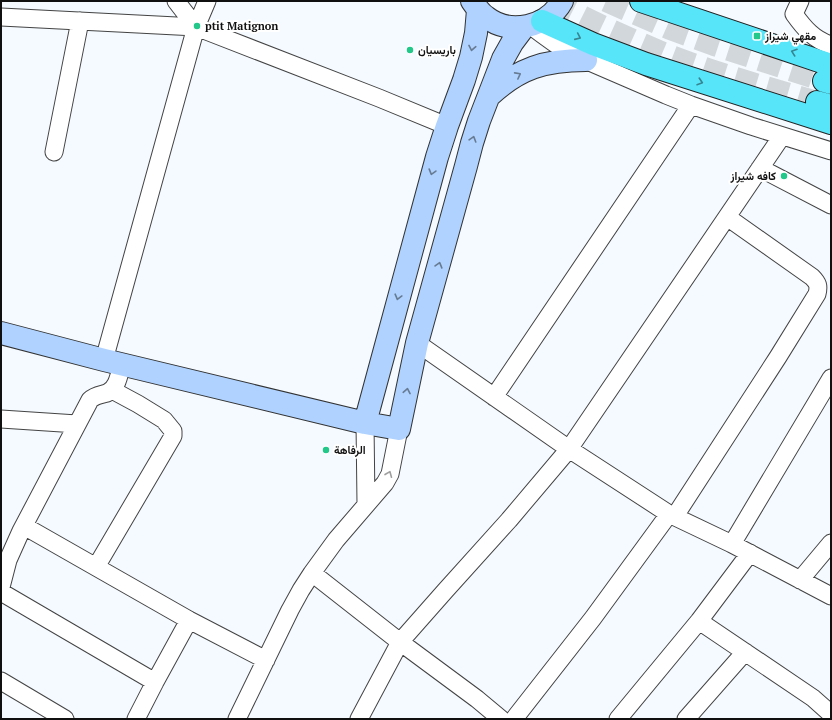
<svg xmlns="http://www.w3.org/2000/svg" width="832" height="720" font-family="'PT Serif',Vazirmatn,serif">
<style>
.lines{fill:none;stroke-linecap:round;stroke-linejoin:round}
.highway-tunnel{stroke:#d2d7db;stroke-width:22;stroke-dasharray:22 11;stroke-linecap:butt}
.street-casing{stroke:#434343;stroke-width:19}
.secondary-casing{stroke:#323232;stroke-width:24}
.highway-casing{stroke:#212121;stroke-width:24}
.street{stroke:#fff;stroke-width:17}
.secondary{stroke:#afd2ff;stroke-width:22}
.highway{stroke:#57e5fa;stroke-width:22}
.oneway{stroke:#378591}
.oneway2{stroke:#677b93}
.oneway3{stroke:#9f9f9f}
.poi-dot{fill:#21c88a;stroke:#fff;stroke-width:1.5}
.labels{text-anchor:middle;stroke-width:4;stroke-linejoin:round;paint-order:stroke}
.poi-label{font-size:11px;font-weight:bold;fill:#101010;stroke:#fff;text-anchor:start}
</style>
<rect width="100%" height="100%" fill="#f4faff"/>
<g class="lines">
<path class="highway-tunnel" d="M553 1C589 21 628 38 666 54 715 73 766 87 817 102
M606 1 670 29 714 45 824 81"/>
<g class="street-casing">
<path id="street" d="M800 1 794 14C804 28 814 40 831 45
M1 17 196 27 379 98 447 126
M531 26C544 36 556 45 571 54L666 95 691 105 751 126 831 151
M196 27 207 1
M54 152 80 21
M760 168 831 205
M417 343 569 449 669 514 732 544 831 596
M104 360 196 27 176 1
M494 397 691 105
M1 419 77 424
M365 423 366 504
M675 516 778 357 817 294C819 286 818 283 812 277L727 217
M24 526 189 620 266 660
M732 544 831 378
M96 567 173 436V431L164 420 138 404 112 390
M312 573 400 642 477 699 501 719
M800 580 831 543
M1 587 8 560 21 531 90 400C95 395 100 395 107 393 118 388 119 374 122 364
M1 592 155 682
M699 621 813 698 831 714
M1 681 65 719
M136 719 155 682 189 620
M237 719 290 610 301 590 312 573 336 540 385 483 390 474 399 429
M359 719 400 642 445 591 509 520 569 449 782 136
M514 719 593 618 669 514
M618 719 699 621 750 553
M686 719 745 652"/>
</g>
<g class="secondary-casing">
<path id="secondary" d="M472 1C476 7 480 13 486 17 510 36 548 27 562 1
M489 96C519 68 545 60 586 60
M1 333 104 360 365 423 399 429 417 343 466 166 472 143 479 121 503 59 512 43 524 27
M365 423 437 157 447 126 464 80 471 57 476 33 478 10"/>
</g>
<g class="highway-casing">
<path id="highway" d="M641 1 831 65
M542 21 593 44 646 64 831 123
M824 81 831 83
M817 102 831 106"/>
</g>
<use href="#street" class="street"/>
<use href="#secondary" class="secondary"/>
<use href="#highway" class="highway"/>
</g>
<defs><path id="oneway-chevron" d="M-2-3.5L2.5 0L-2 3.5" fill="none" stroke-width="1.6" stroke-linecap="round" stroke-linejoin="round"/></defs>
<g class="oneway">
<use href="#oneway-chevron" transform="translate(578 37) rotate(24)"/>
<use href="#oneway-chevron" transform="translate(794 52) rotate(-161)"/>
<use href="#oneway-chevron" transform="translate(700 82) rotate(18)"/>
</g>
<g class="oneway2">
<use href="#oneway-chevron" transform="translate(472 48) rotate(101)"/>
<use href="#oneway-chevron" transform="translate(518 75) rotate(-28)"/>
<use href="#oneway-chevron" transform="translate(473 139) rotate(-73)"/>
<use href="#oneway-chevron" transform="translate(432 172) rotate(106)"/>
<use href="#oneway-chevron" transform="translate(439 265) rotate(-74)"/>
<use href="#oneway-chevron" transform="translate(398 297) rotate(105)"/>
<use href="#oneway-chevron" transform="translate(407 391) rotate(-79)"/>
</g>
<use class="oneway3" href="#oneway-chevron" transform="translate(389 474) rotate(-68)"/>
<g class="poi-dot">
<circle cx="197" cy="26" r="4"/>
<rect x="753" y="32" width="8" height="8" rx="2"/>
<circle cx="410" cy="50" r="4"/>
<circle cx="784" cy="176" r="4"/>
<circle cx="326" cy="450" r="4"/>
</g>
<g class="labels">
<g class="poi-label">
<text x="205" y="30">ptit Matignon</text>
<text x="765" y="40">مقهي شيراز</text>
<text x="418" y="54">باريسيان</text>
<text x="776" y="180" text-anchor="end">کافه شيراز</text>
<text x="334" y="454">الرفاهة</text>
</g>
</g>
<rect width="832" height="720" fill="none" stroke="#101010" stroke-width="4"/>
</svg>
